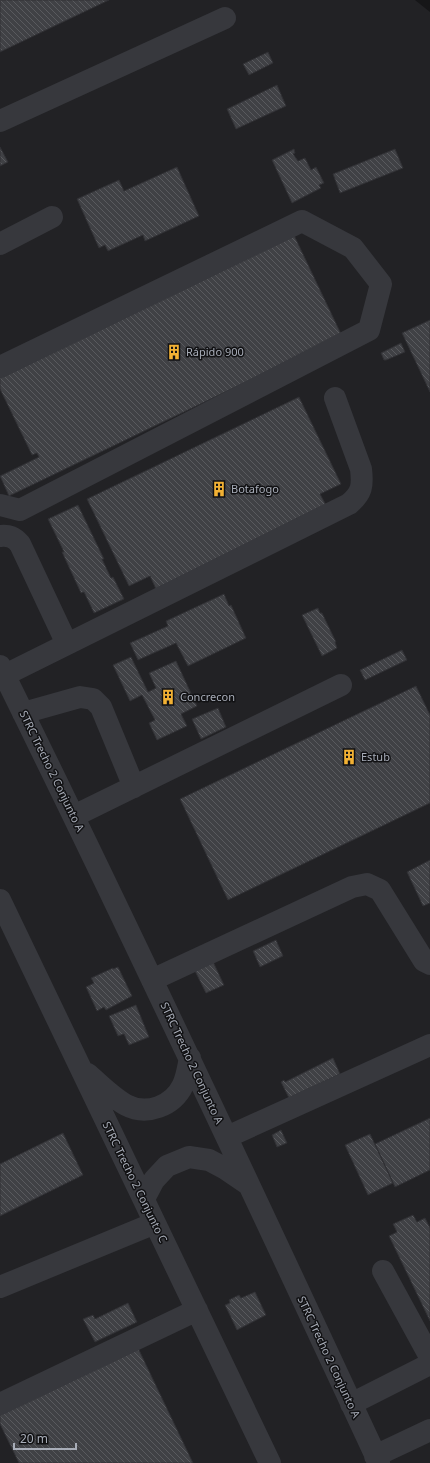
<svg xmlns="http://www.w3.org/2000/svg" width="430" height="1463" font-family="'Noto Sans',sans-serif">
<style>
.built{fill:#222225}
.building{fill:url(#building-back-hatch);stroke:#303034}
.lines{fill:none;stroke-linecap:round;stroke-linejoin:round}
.minor{stroke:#37383d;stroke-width:22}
.labels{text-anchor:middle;stroke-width:3;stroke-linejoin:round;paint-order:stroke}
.poi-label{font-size:11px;fill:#a8adb8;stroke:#111113;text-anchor:start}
.street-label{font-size:11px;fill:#a8adb8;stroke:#111113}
</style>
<defs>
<pattern id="building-back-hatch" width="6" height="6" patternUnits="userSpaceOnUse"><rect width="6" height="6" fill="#404145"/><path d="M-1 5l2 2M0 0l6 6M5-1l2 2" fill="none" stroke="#595a5e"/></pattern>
</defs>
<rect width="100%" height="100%" fill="#161618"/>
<path class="built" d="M0 0H415L430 12V1463H0Z"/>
<path class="building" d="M0 0H109L0 52Z
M268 52 273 63 249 75 243 64Z
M277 85 286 106 236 129 227 109Z
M0 147 8 162 0 166Z
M294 149 295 153 293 154 298 161 305 158 311 170 316 167 324 183 319 185 321 188 292 203 272 160Z
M395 149 403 168 340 193 333 174Z
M177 167 199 216 145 241 143 235 108 251 105 245 99 248 77 199 119 180 124 191Z
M292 231 342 336 9 496 0 476 39 457 37 453 32 455 0 389V373Z
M430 320V392L402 333Z
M401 343 405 352 386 360H384L381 353Z
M299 397 341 484 320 494 327 507 156 589 150 576 129 586 87 499Z
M78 505 104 559H102L111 578 113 577 124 599 94 613 84 592 81 593 62 552H64L48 519Z
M224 594 229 606 231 605 246 638 188 666 176 643 138 660 130 643 168 626 166 621Z
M318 608 320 613H322L336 642H335L337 648 322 656 302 615Z
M402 650 407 660 365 680 360 670Z
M131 657 148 692 156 688 149 673 176 661 197 706 181 714 187 726 157 740 149 723 155 720 142 695 130 701 113 665Z
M416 686 430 715V803L228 900 180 799Z
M218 708 226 727 201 739 192 719Z
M430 860V903L423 906 407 872Z
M276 940 283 956 260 967 253 951Z
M206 947 224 985 206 993 190 961Z
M118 967 132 996 106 1010 104 1007 97 1011 86 987 94 983 91 978 113 968V969Z
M136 1005 149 1037 129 1045 124 1034 118 1036 109 1016Z
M333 1058 340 1074 289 1098 281 1082 284 1080 285 1082Z
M430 1118V1170L395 1187 375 1144Z
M281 1130 287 1143 277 1147 272 1135Z
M63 1133 83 1175 0 1216V1164Z
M370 1134 393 1183 368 1195 345 1145Z
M413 1215 417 1222 425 1218 430 1228V1321L389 1236 397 1232 393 1224Z
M255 1292 266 1315 237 1330 225 1305 230 1303 229 1300 239 1295 241 1298Z
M128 1303 137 1322 95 1342 83 1319 93 1315 95 1319Z
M138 1348 193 1463H19L0 1424V1413Z"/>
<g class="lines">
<path class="minor" d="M0 121 225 18
M0 244 52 217
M0 367 302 221 353 248 381 284 369 330 20 510 0 505
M0 536C9 535 14 537 20 544L67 644
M0 666C130 929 255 1196 379 1463
M5 675 349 504C362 493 363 486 361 469L335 398
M23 713 80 697 93 699 101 707 134 787
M74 816 341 685
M0 900 270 1463
M152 980 352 887 367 884 380 890 424 961 430 964
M88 1074C100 1085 112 1097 126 1105 147 1116 173 1106 183 1085 187 1076 188 1067 190 1058
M227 1137 430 1045
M144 1199 154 1180 167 1166 189 1157 209 1160 224 1168 249 1185
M383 1271 430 1357
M0 1287 155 1223
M0 1404 197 1310
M351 1404 430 1364
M375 1456 430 1430"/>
</g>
<defs>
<g id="building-bare" transform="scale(1.2)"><path d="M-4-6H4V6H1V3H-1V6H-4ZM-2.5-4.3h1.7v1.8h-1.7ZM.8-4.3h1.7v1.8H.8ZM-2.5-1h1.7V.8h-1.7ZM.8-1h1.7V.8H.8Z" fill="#f2b134" stroke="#111113" stroke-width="2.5" paint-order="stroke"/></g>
</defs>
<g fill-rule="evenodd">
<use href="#building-bare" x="174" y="352"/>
<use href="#building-bare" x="219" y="489"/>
<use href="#building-bare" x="168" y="697"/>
<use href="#building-bare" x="349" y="757"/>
</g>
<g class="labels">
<g class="poi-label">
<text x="186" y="356">Rápido 900</text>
<text x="231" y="493">Botafogo</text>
<text x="180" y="701">Concrecon</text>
<text x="361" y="761">Estub</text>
</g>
<g class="street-label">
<text transform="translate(52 771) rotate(64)" y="4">STRC Trecho 2 Conjunto A</text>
<text transform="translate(192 1063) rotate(65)" y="4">STRC Trecho 2 Conjunto A</text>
<text transform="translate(135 1182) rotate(64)" y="4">STRC Trecho 2 Conjunto C</text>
<text transform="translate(329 1357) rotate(65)" y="4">STRC Trecho 2 Conjunto A</text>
</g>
</g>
<path d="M14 1443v6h62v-6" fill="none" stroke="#a8adb8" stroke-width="2"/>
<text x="20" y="1443" font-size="12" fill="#a8adb8" stroke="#111113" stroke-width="3" paint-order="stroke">20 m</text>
</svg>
